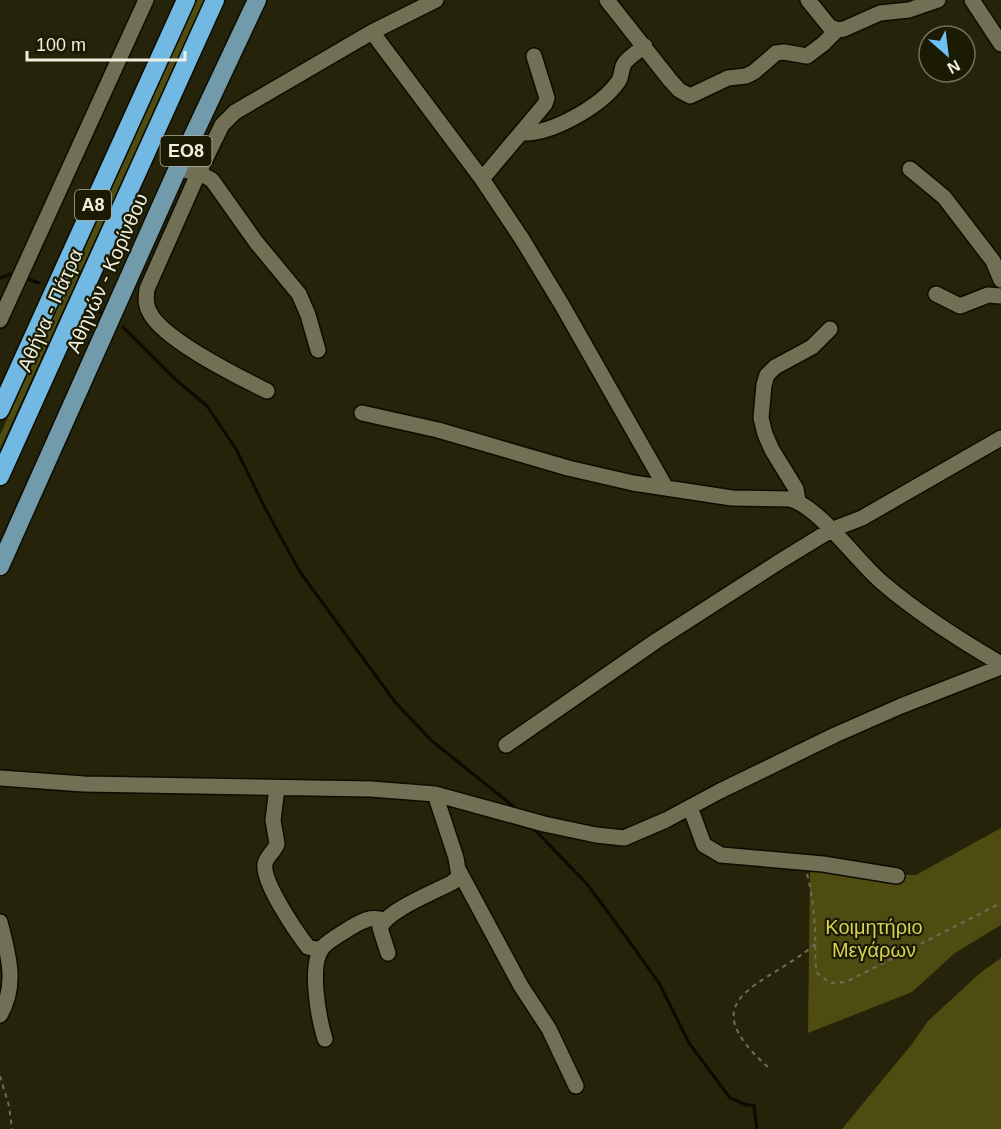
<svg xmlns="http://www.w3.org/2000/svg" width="1001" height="1129" font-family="Arial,sans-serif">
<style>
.green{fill:#4f4c12}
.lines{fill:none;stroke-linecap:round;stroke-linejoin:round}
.stream{stroke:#0d0a00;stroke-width:3}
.minor-casing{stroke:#0e0c00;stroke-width:18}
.major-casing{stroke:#0e0c00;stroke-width:21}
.highway-casing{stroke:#0e0c00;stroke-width:21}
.path{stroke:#6e6d56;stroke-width:2;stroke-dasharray:4.5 4.5;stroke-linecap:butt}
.minor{stroke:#717054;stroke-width:15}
.major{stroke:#719baa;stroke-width:18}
.highway{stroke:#71b8e3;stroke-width:18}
.labels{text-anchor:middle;stroke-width:4.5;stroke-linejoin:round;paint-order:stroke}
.shield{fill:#1b1a02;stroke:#b0b09d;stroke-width:1.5}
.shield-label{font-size:18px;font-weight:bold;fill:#f0f0e0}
.street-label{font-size:20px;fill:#f0f0e0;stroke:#1b1a02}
.park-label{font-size:20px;fill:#d8d152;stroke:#1b1a02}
</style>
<rect width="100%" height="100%" fill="#252309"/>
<path class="green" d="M197 0H204L0 449V435Z
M1001 828V925L955 953 912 992 808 1033 810 871 847 875H916Z
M1001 958V1129H842L912 1044 928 1021 980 973Z"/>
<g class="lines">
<path class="stream" d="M0 278 11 274 15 275
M25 278 39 283
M96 310 102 313
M123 327 175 379 207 406 236 449 265 508 300 572 395 702 432 741 518 810
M533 828 587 884 624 934 659 983 689 1043 730 1098 747 1105H754L757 1129"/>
<g class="minor-casing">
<path id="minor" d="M607 0 670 80 679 90 690 96 728 78 746 76 754 72 776 53 784 52 807 56 823 44 837 30
M808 0 829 26 837 30 844 29 880 13 909 10 938 0
M972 0 1001 44
M372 32 482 179 522 239 562 305 666 488 732 498 790 499C820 507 858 563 884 584 920 615 960 640 1001 664
M521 133C551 135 601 106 618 82 622 77 621 69 624 64 628 57 639 51 645 46
M178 168 198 174 222 125 235 112 372 32 436 0
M910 169 944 197 993 261 1001 280
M482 179 545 104 547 98 534 56
M936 294 960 306 988 295 1001 296
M0 320 146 0
M267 391C239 377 161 339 149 311 145 304 146 296 147 289L198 174 205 176 212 180 256 242 299 294 308 315 318 350
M362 413 438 430 568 468 633 483 666 488
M798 501 796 489 772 450 765 434 761 418 764 385 767 375 775 367 812 347 830 329
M506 745 656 641 782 560 831 530 862 518 1001 438
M0 778 84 784 371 789 435 794 544 824 596 835 624 838 666 820 720 791 835 735 901 706 1001 667
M277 788 273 820 277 844C274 852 266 857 265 864 262 882 297 933 308 947L321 950
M690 807 704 845 721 855 823 864 897 876
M458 869 521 986 549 1029 576 1086
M0 922C8 953 18 985 0 1015
M388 953 380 928C387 910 435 892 453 882L459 876 456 858 435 794
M325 1039C319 1020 308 964 323 947 329 940 341 934 350 928 362 921 370 916 384 920"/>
</g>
<g class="major-casing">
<path id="major" d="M0 566 178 168 257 0"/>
</g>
<g class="highway-casing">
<path id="highway" d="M0 410 186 0
M0 476 215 0"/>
</g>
<path class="path" d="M807 874C812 892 814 912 815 930 816 945 814 958 817 973L830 983 846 982 1001 903
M768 1067C688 996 766 987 815 944
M0 1076 9 1106 12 1129"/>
<use href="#minor" class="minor"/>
<use href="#major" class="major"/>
<use href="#highway" class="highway"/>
</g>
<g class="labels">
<g class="shield">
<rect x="160.5" y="136" width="51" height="30" rx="4.5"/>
<rect x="75" y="190" width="36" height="30" rx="4.5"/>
</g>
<g class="shield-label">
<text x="186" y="157">ΕΟ8</text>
<text x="93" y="211">Α8</text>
</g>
<g class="street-label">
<text transform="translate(107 273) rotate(-66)" y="7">Αθηνών - Κορίνθου</text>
<text transform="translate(50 310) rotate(-66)" y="7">Αθήνα - Πάτρα</text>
</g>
<g class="park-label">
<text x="874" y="934">Κοιμητήριο<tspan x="874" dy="23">Μεγάρων</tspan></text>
</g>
</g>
<g transform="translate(947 54) rotate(152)"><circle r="28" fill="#1b1a02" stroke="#70705b" stroke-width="1.5"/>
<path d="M0-4.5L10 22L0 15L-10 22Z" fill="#6ec2f3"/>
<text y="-9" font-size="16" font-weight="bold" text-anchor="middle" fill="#f0f0e0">N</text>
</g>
<path d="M27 51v9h158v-9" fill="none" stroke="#f0f0e0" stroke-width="3"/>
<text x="36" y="51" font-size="18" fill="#f0f0e0" stroke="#1b1a02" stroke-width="4.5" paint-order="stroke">100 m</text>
</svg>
